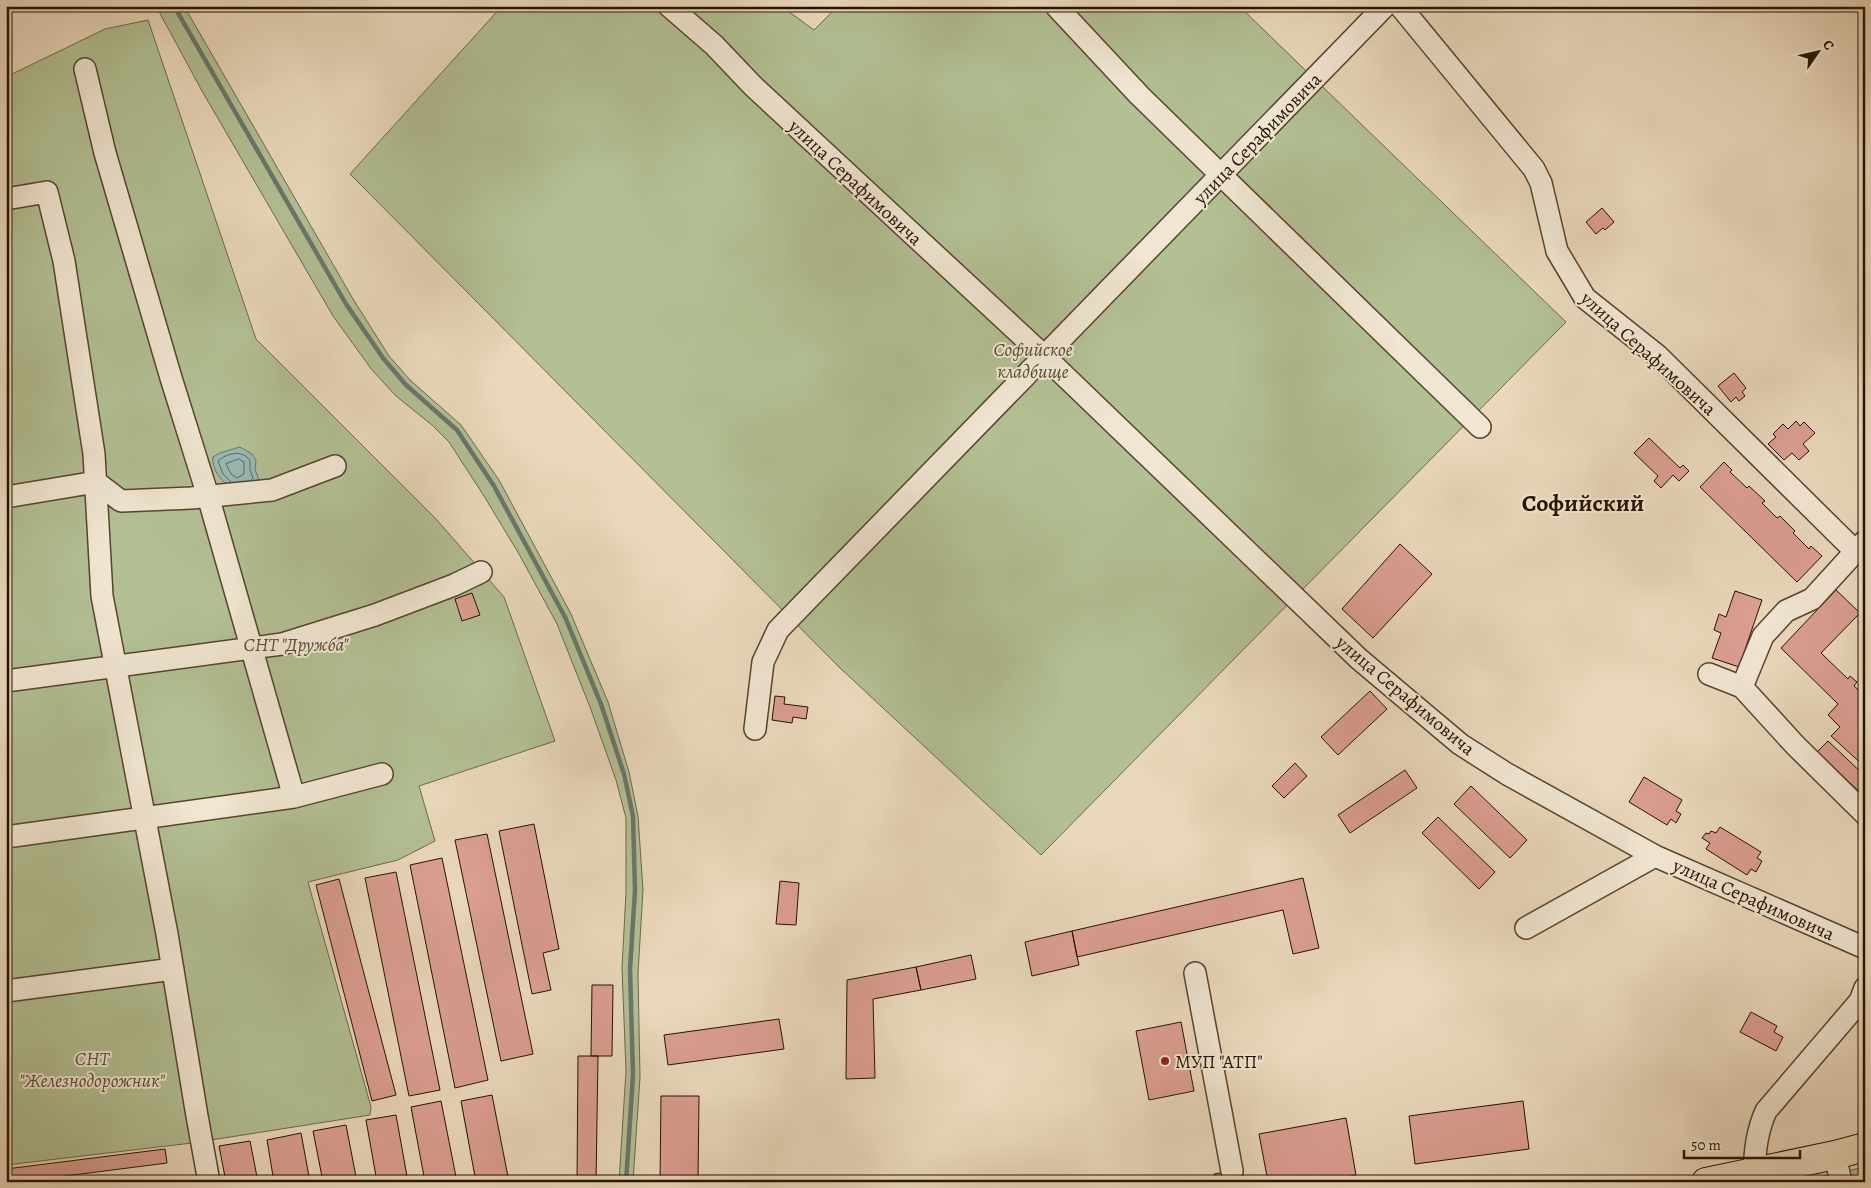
<svg xmlns="http://www.w3.org/2000/svg" width="1871" height="1188" font-family="Alegreya,serif">
<style>
.green{fill:#b2c094;stroke:#6c694a}
.water{fill:#98b9b4;stroke:#6a766c}
.lines{fill:none;stroke-linecap:round;stroke-linejoin:round}
.shore{stroke:#5e665a;stroke-width:1}
.stream{stroke:#6a766c;stroke-width:4.5}
.building{fill:#db9e93;stroke:#251200}
.minor-casing{stroke:#56442f;stroke-width:24}
.major-casing{stroke:#251200;stroke-width:30}
.minor{stroke:#f1e6d3;stroke-width:21}
.major{stroke:#ead8bc;stroke-width:28}
.poi-dot{fill:#8f2418;stroke:#f1e6d3;stroke-width:2}
.labels{text-anchor:middle;stroke-width:4;stroke-linejoin:round;paint-order:stroke}
.street-label{font-size:19px;fill:#251200;stroke:#f1e6d3}
.park-label{font-size:19px;font-style:italic;fill:#564f34;stroke:#f1e6d3}
.poi-label{font-size:19px;fill:#251200;stroke:#f1e6d3;text-anchor:start}
.district-label{font-size:24px;font-weight:bold;fill:#251200;stroke:#f1e6d3}
</style>
<rect width="100%" height="100%" fill="#ead8bc"/>
<filter id="stains"><feTurbulence type="fractalNoise" baseFrequency=".004" numOctaves="4"/><feColorMatrix values="0 0 0 0 .2 0 0 0 0 .09 0 0 0 0 .02 0 0 0 .5 -.17"/></filter>
<radialGradient id="worn" r=".72"><stop offset=".6" stop-color="#630" stop-opacity="0"/><stop offset="1" stop-color="#630" stop-opacity=".3"/></radialGradient>
<path class="green" d="M156 6H184L353 299 389 356 410 380 461 425 499 480 571 614 608 702 629 772 638 816 643 890 638 973 640 1077 633 1182H619L626 1071 622 968 626 892V818L616 780 590 707 557 624 519 554 484 496 449 442 432 425 396 396 372 370 333 316 202 91Z
M502 6H781L814 30 838 6H1239L1566 322 1041 855 839 667 350 174Z
M148 20 256 339 436 519 504 597 555 741 419 786 435 841 398 860 308 882 371 1107 370 1115 192 1143 6 1165V77L105 29Z
M1865 1167V1182H1795Z"/>
<path class="water" d="M240 447 252 454 256 460 255 469 259 480 256 483 230 487C221 481 211 468 213 457L220 453Z"/>
<g class="lines">
<path class="shore" d="M239 459 244 462V474L237 478 231 474 226 464Z
M231 482 223 474 218 461C227 453 243 449 250 461V470L253 478 251 480"/>
<path class="stream" d="M174 6 346 304 383 358 406 385 457 430 494 486 565 617 601 704 624 774 633 816 635 891 630 969 633 1075 626 1182"/>
</g>
<path class="building" d="M1602 208 1614 222 1605 230 1603 228 1596 234 1586 222Z
M1734 373 1746 388 1742 392 1745 396 1739 401 1736 397 1731 402 1718 386Z
M1796 421 1800 426 1804 422 1815 433 1803 444 1809 451 1799 460 1792 453 1784 460 1768 444 1776 437 1773 434 1783 424 1788 429Z
M1649 438 1680 468 1683 465 1689 471 1679 481 1673 475 1661 488 1654 481 1658 476 1634 453Z
M1724 462 1732 470 1730 472 1747 488 1749 486 1765 501 1762 503 1777 518 1780 516 1795 531 1793 533 1809 549 1811 546 1822 556 1797 582 1700 487Z
M1400 544 1432 574 1373 638 1342 609Z
M1836 590 1860 613 1821 653 1848 679 1850 676 1857 682 1854 686 1865 696V767L1831 736 1840 727 1828 715 1838 704 1781 648Z
M1735 591 1762 600 1739 667 1712 658 1721 633 1714 630 1719 614 1726 617Z
M472 593 480 615 462 621 455 599Z
M1370 691 1387 709 1338 755 1321 737Z
M775 696 785 697 784 704 808 707 806 719 793 717 792 723 772 720Z
M1828 741 1865 776V797L1817 752Z
M1295 763 1307 776 1284 798 1272 786Z
M1405 770 1417 788 1350 833 1338 815Z
M1644 777 1682 800 1676 811 1681 814 1676 823 1671 819 1667 825 1629 802Z
M1471 786 1527 840 1510 858 1454 804Z
M1438 817 1495 872 1479 889 1422 833Z
M534 824 559 949 543 953 551 990 532 994 499 831Z
M1720 827 1761 852 1757 858 1762 861 1756 872 1751 869 1747 875 1706 849 1710 843 1702 838 1706 833 1709 834 1711 831 1716 833Z
M487 834 533 1054 501 1061 455 840Z
M442 858 488 1080 455 1088 410 865Z
M396 872 440 1090 409 1096 365 878Z
M1303 878 1319 948 1293 954 1283 910 1077 957 1072 931Z
M339 879 396 1095 372 1101 316 885Z
M780 881 799 883 796 925 776 924Z
M1072 931 1079 965 1032 976 1025 942Z
M971 955 976 979 921 990 916 967Z
M916 967 921 990 873 999 875 1078 846 1079 847 980Z
M592 985H613L612 1056H591Z
M1751 1012 1777 1026 1774 1032 1783 1037 1776 1051 1740 1032Z
M779 1019 784 1049 668 1065 664 1035Z
M1181 1022 1194 1091 1149 1100 1136 1031Z
M578 1056H598L596 1182H577Z
M492 1095 509 1182H476L461 1101Z
M661 1096H699L698 1182H660Z
M441 1101 457 1182H425L411 1107Z
M1523 1101 1529 1149 1415 1164 1409 1116Z
M396 1115 408 1182H377L366 1120Z
M1346 1118 1356 1175 1320 1182H1268L1259 1134Z
M346 1125 357 1182H323L313 1131Z
M301 1133 310 1182H274L267 1140Z
M250 1141 258 1182H226L219 1146Z
M165 1149 167 1163 18 1182H6V1169Z
M1242 1169 1244 1182H1215L1214 1174Z
M165 1178 166 1182H143Z"/>
<g class="lines">
<g class="minor-casing">
<path id="minor" d="M669 6 714 45 753 86 1044 356 1359 659 1460 744 1507 774 1655 856 1865 948
M1056 6 1139 95 1183 138 1480 427
M1400 6 1534 169 1541 183 1557 251 1585 298 1658 356 1854 550
M85 69 105 153 171 378 208 496 294 797
M6 199 47 192 64 261 94 454 102 596 167 934 197 1116 209 1182
M6 497 96 482 121 501 191 498 272 490 335 466
M1709 674 1742 687 1795 745 1865 814
M6 681 282 644 375 615 454 585 481 572
M1742 687 1763 636 1786 611 1812 599 1864 542
M755 729 763 662 778 630 1385 6
M6 837 294 797 382 774
M1526 928 1655 856
M1195 973 1232 1171
M6 991 173 969
M1835 1155 1841 1182
M1754 1172C1755 1150 1757 1131 1766 1111L1860 1001 1865 988"/>
</g>
<g class="major-casing">
<path id="major" d="M1706 1182 1835 1155 1865 1147"/>
</g>
<use href="#minor" class="minor"/>
<use href="#major" class="major"/>
</g>
<circle class="poi-dot" cx="1165" cy="1061" r="5"/>
<g class="labels">
<g class="street-label">
<text transform="translate(1257 138) rotate(-46)" y="7">улица Серафимовича</text>
<text transform="translate(856 182) rotate(43)" y="7">улица Серафимовича</text>
<text transform="translate(1649 353) rotate(42)" y="7">улица Серафимовича</text>
<text transform="translate(1406 695) rotate(40)" y="7">улица Серафимовича</text>
<text transform="translate(1754 899) rotate(24)" y="7">улица Серафимовича</text>
</g>
<g class="park-label">
<text x="1033" y="356">Софийское<tspan x="1033" dy="22">кладбище</tspan></text>
<text x="296" y="651">СНТ "Дружба"</text>
<text x="92" y="1065">СНТ<tspan x="92" dy="22">"Железнодорожник"</tspan></text>
</g>
<g class="poi-label">
<text x="1175" y="1068">МУП "АТП"</text>
</g>
<g class="district-label">
<text x="1583" y="511">Софийский</text>
</g>
</g>
<rect width="1871" height="1188" fill="none" stroke="#ead8bc" stroke-width="25"/>
<rect x="8" y="8" width="1856" height="1173" fill="none" stroke="#251200" stroke-width="2.5"/>
<rect x="12" y="12" width="1846" height="1163" fill="none" stroke="#251200"/>
<g transform="translate(1818 52) rotate(56)" stroke="#f1e6d3" stroke-width="4" paint-order="stroke">
<path d="M0-4L9 19L0 12L-9 19Z" fill="#251200"/>
<text y="-8" font-size="14" font-weight="bold" text-anchor="middle" fill="#251200">С</text>
</g>
<path d="M1684 1150v8h116v-8" fill="none" stroke="#251200" stroke-width="2.5"/>
<text x="1691" y="1150" font-size="15" fill="#251200" stroke="#f1e6d3" stroke-width="4" paint-order="stroke">50 m</text>
<rect width="100%" height="100%" filter="url(#stains)"/>
<rect width="100%" height="100%" fill="url(#worn)"/>
</svg>
